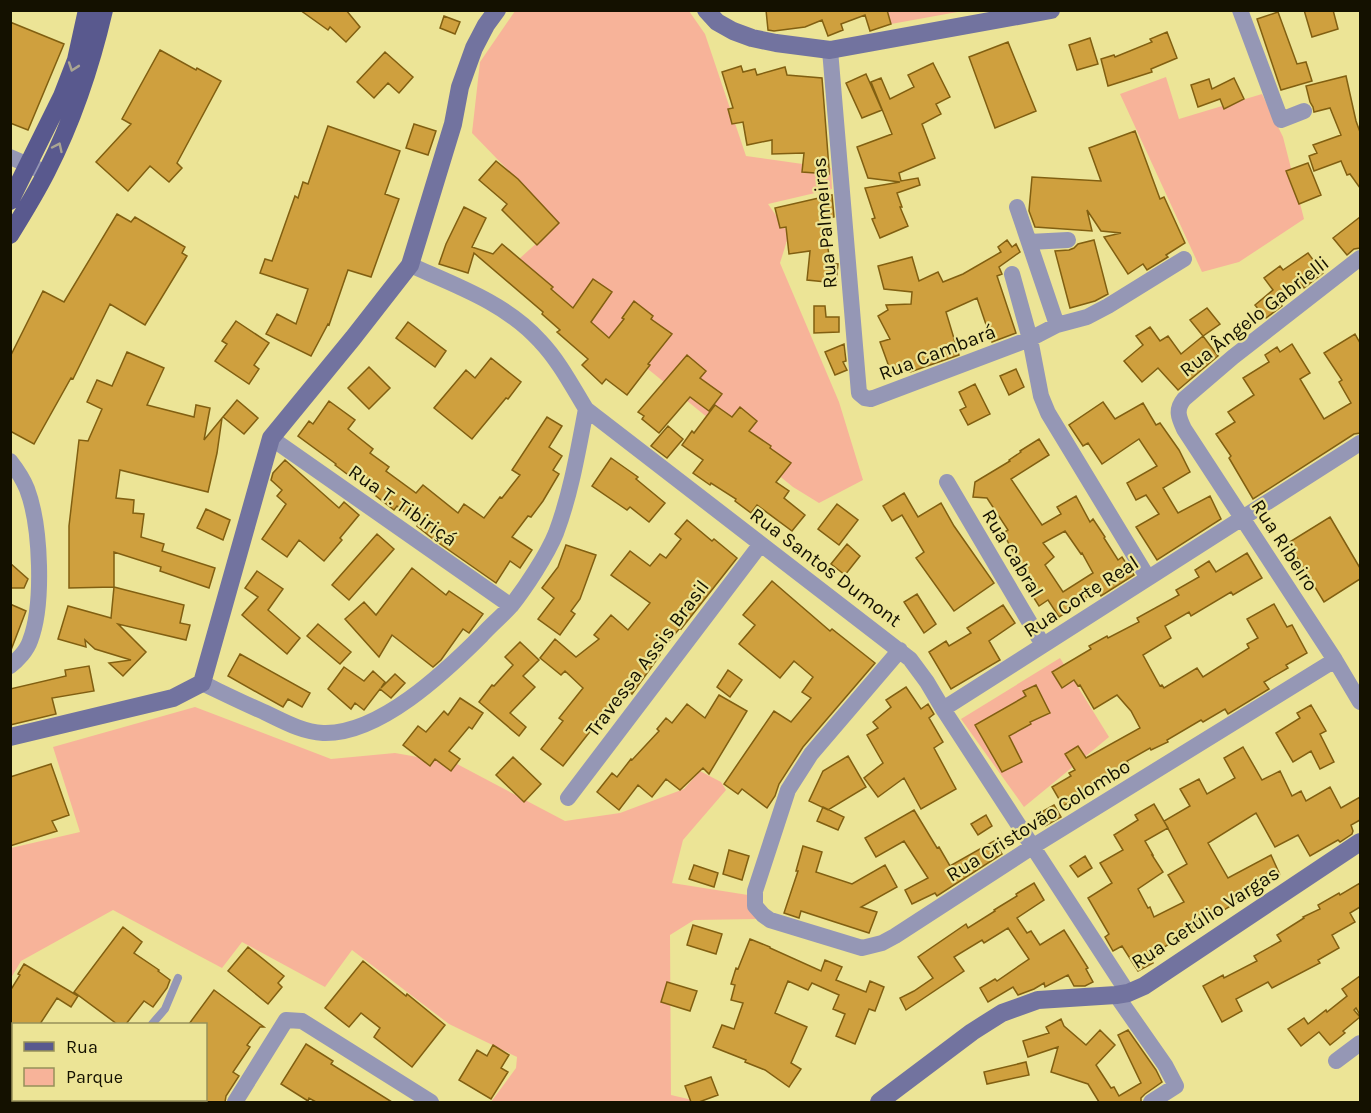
<svg xmlns="http://www.w3.org/2000/svg" width="1371" height="1113" font-family="Karla,sans-serif">
<style>
.green{fill:#f7b399}
.building{fill:#cfa03e;stroke:#815f11;stroke-width:1.5;fill-rule:evenodd}
.lines{fill:none;stroke-linecap:round;stroke-linejoin:round}
.lane{stroke:#9597b5;stroke-width:8}
.street{stroke:#9597b5;stroke-width:16}
.secondary{stroke:#72739f;stroke-width:18}
.primary{stroke:#59598e;stroke-width:18}
.oneway{stroke:#aaa592}
.labels{text-anchor:middle;stroke-width:4.5;stroke-linejoin:round;paint-order:stroke}
.street-label{font-size:20px;fill:#141100;stroke:#ece496}
</style>
<rect width="100%" height="100%" fill="#ece496"/>
<path class="green" d="M887 10 963 11 891 24Z
M515 11H689L705 34 746 156 831 168 832 189 768 204 789 234 780 263 839 402 863 480 819 503 793 487 573 308 519 259 559 223 472 133 480 62Z
M1166 77 1179 119 1262 94 1283 137 1304 219 1239 262 1202 272 1120 94Z
M1060 658 1109 737 1024 807 961 719Z
M195 707 331 759 395 753 457 764 565 821 620 813 684 789 700 771 721 782 726 790 683 840 672 883 748 895 756 919 694 920 670 935 671 1095 701 1102H491L516 1068 517 1057 449 1024 352 950 325 987 242 942 222 968 113 910 21 961 11 978V848L80 832 53 747Z"/>
<path class="building" d="M300 10H346L360 27 346 42 330 27 328 30Z
M766 10H887L891 24 870 31 865 15 841 24 843 30 828 36 822 20 805 27 774 31 768 30Z
M1304 10H1333L1338 29 1312 37Z
M1278 12 1297 64 1306 62 1312 81 1281 90 1257 19Z
M444 16 460 22 455 34 440 28Z
M10 22 64 44 28 130 10 123Z
M1167 32 1177 58 1151 69 1152 72 1108 86 1101 59 1114 55 1115 57 1152 42 1150 39Z
M1090 38 1098 64 1077 70 1069 45Z
M1008 42 1036 111 995 128 969 57Z
M160 50 196 70 197 68 221 81 177 163 182 168 169 182 150 166 128 191 96 162 131 124 122 119Z
M385 52 413 77 399 93 388 83 374 98 357 82Z
M933 63 950 97 936 104 941 114 922 124 935 158 899 173 901 181 918 178 920 185 897 193 902 207H900L908 226 880 238 872 219 875 218 865 188 900 182 868 178 857 147 892 134 871 82 881 78 890 99 914 87 908 75Z
M741 66 743 72 755 69 757 75 785 67 787 75 822 78 829 168V174L802 172 804 153 772 154V140L747 145 743 122 732 124 728 109 733 108 722 72Z
M866 74 882 110 862 118 846 83Z
M1346 76 1356 121 1360 132V188L1350 174 1347 175 1341 161 1314 171 1309 156 1317 153 1313 145 1341 135 1330 108 1314 112 1313 107 1310 102 1306 86Z
M1234 78 1244 99 1224 109 1220 99 1198 107 1191 85 1209 79 1212 89Z
M414 124 436 131 428 155 406 148Z
M328 126 400 151 385 194 399 199 371 277 348 270 329 325 328 324 311 356 266 334 277 314 296 324 308 289 260 273 265 259 272 261 295 196 298 198 303 182 308 184Z
M1135 131 1160 199 1164 197 1185 243 1166 255 1168 257 1147 270 1143 264 1128 274 1104 237 1121 233 1101 231 1087 210 1092 231 1035 227 1029 211 1032 177 1101 181 1089 148Z
M496 161 518 179 559 223 537 245 502 210 507 204 479 180Z
M1308 163 1321 195 1299 204 1286 171Z
M832 195 834 217 824 219 830 263 838 264 836 283 807 280 810 251 789 254 786 227 780 228 775 208Z
M464 207 486 218 472 247 493 254 502 244 553 287 551 289 573 308 593 279 612 292 591 322 609 338 624 319 622 318 634 301 653 316 651 319 672 334 648 364 650 365 627 395 606 379 602 384 582 365 588 359 557 332 560 330 542 314 543 312 474 253 468 273 439 264 446 244Z
M117 214 131 222 135 217 185 247 182 253 187 256 145 325 110 304 73 379 71 378 34 444 10 431V357L43 291 64 302Z
M1360 217V248L1354 249 1347 255 1333 238Z
M1007 240 1012 247 1016 244 1020 252 999 267 1002 274 997 276 1016 333 992 342 977 298 946 312 959 355 910 372 909 369 892 375 880 342 890 339 878 316 888 310 886 305 911 304 912 292 884 289 878 266 912 257 919 281 938 272 943 282 963 274 1001 252 998 247Z
M1094 240 1108 294 1095 301 1070 308 1055 251 1069 250 1074 248 1078 244Z
M1308 253 1323 273 1304 288 1302 285 1278 302 1282 306 1266 318 1255 305 1273 290 1264 278 1280 266 1283 270Z
M814 306H825L826 317H839V332L814 333Z
M1207 308 1220 324 1203 336 1190 320Z
M236 321 269 343 254 365 259 369 249 384 215 361 227 344 222 341Z
M408 322 446 351 435 367 396 338Z
M1150 327 1160 341 1168 336 1181 354 1203 336 1218 356 1178 390 1158 368 1142 382 1124 361 1143 345 1136 336Z
M1355 334 1360 343V433L1354 434 1253 499 1229 458 1231 456 1216 434 1235 422 1228 412 1254 395 1243 378 1269 362 1265 355 1277 347 1280 352 1292 344 1310 373 1300 379 1324 419 1351 403 1339 382 1342 380 1324 353Z
M844 344 846 361 843 362 847 370 835 375 825 352Z
M127 352 164 368 147 405 194 417 196 405 210 408 204 440 222 418 217 453 208 492 120 470 116 498 134 500 133 513 144 514 141 537 164 544 162 551 215 568 209 588 160 571 161 567 114 552V587L69 588V526L79 440 88 441 102 409 87 402 97 380 112 386Z
M687 355 706 371 700 378 722 394 709 411 690 397 659 433 642 419 644 416 638 412Z
M491 358 521 382 508 399 506 398 472 439 434 408 466 370 475 378Z
M369 367 390 388 369 409 348 388Z
M1016 369 1024 387 1009 395 1000 376Z
M975 384 990 414 968 425 960 410 966 407 959 392Z
M237 400 258 418 244 434 223 417Z
M329 401 355 420 348 429 373 449 370 453 389 467 386 471 416 493 423 485 458 513 464 504 484 518 500 497 502 498 520 475 512 470 547 417 562 426 549 447 562 456 553 470 559 474 543 501 531 517 528 516 512 537 532 550 520 568 510 561 496 583 433 539 417 526 419 523 397 506 394 510 371 492 376 485 357 470 351 477 335 465 336 464 298 436 309 421 313 424Z
M1103 402 1115 419 1143 403 1156 425 1160 423 1179 450 1190 472 1163 488 1178 513 1210 496 1221 519 1157 560 1136 527 1159 514 1146 495 1136 500 1127 483 1157 466 1139 439 1102 464 1088 443 1083 446 1069 425Z
M715 405 732 417 740 407 757 421 749 431 771 446 770 448 791 463 776 482 789 491 784 498 805 515 792 531 757 505 751 513 735 501 736 499 711 483 710 485 693 473 703 460 682 445 692 431 694 433Z
M668 426 683 439 667 458 651 446Z
M1039 439 1049 455 1011 479 1042 525 1061 514 1057 507 1076 496 1090 522 1093 519 1105 537 1104 538 1118 560 1122 557 1134 575 1101 596 1098 590 1071 607 1072 609 1059 617 1048 600 1039 606 1027 587 1031 585 1017 567 1020 564 1003 533 1008 530 987 498 973 497 975 482 1010 461 1009 460 1021 452 1020 451ZM1065 531 1081 554 1082 553 1093 573 1063 592 1045 565 1054 557 1043 543Z
M611 458 638 477 636 479 665 503 649 522 630 507 627 510 592 486Z
M285 460 339 508 344 502 359 515 340 538 342 540 324 561 299 540 287 557 262 539 286 504 277 496 282 490 271 480 273 473Z
M904 493 918 517 941 503 954 526 994 583 954 611 916 558 924 552 902 515 892 521 883 506Z
M837 504 858 520 839 545 818 529Z
M206 509 230 520 223 540 197 528Z
M1330 517 1360 568V579L1324 602 1288 543Z
M687 520 712 541 714 539 737 558 681 629 680 628 658 654 660 655 632 694 629 691 600 722 599 720 563 766 541 749 563 721 559 718 583 688 565 671 561 675 540 658 555 639 576 657 599 639 594 635 611 615 628 630 650 603 611 575 630 551 650 566 660 554 666 558 681 539 675 534Z
M377 534 394 549 349 600 332 585Z
M847 544 860 556 845 575 831 564Z
M566 545 596 555 580 599 571 611 575 614 560 635 538 619 554 598 542 588 558 567Z
M1247 553 1262 578 1233 595 1231 592 1191 616 1189 612 1165 626 1171 638 1143 655 1160 686 1162 685 1164 688 1197 668 1203 677 1249 648 1247 644 1258 638 1247 619 1274 604 1287 627 1292 625 1307 653 1286 665 1288 668 1264 682 1269 689 1228 714 1225 709 1203 722 1201 720 1167 740 1168 742 1151 750 1150 748 1127 761 1129 765 1104 780 1102 777 1078 792 1080 796 1063 806 1052 787 1071 776 1069 773 1075 770 1065 754 1078 746 1086 758 1140 728 1131 711 1117 695 1094 709 1080 685 1078 686 1074 680 1062 688 1052 672 1091 649 1089 646 1107 636 1108 638 1139 622 1137 618 1179 595 1176 590 1199 577 1195 570 1209 561 1216 572Z
M10 563 28 579 24 588H10Z
M412 568 446 595 449 591 483 614 469 633 463 629 441 660 433 667 392 635 379 657 345 619 364 602 376 615Z
M257 571 283 589 268 610 300 638 287 654 242 615 258 597 245 588Z
M772 581 830 631 832 629 875 663 803 747 779 784 775 796 767 808 742 789 738 794 724 784 774 711 791 722 811 698 802 692 813 677 794 661 780 678 739 644 755 625 743 615Z
M114 587 184 605 180 623 190 625 186 640 118 624 146 652 123 676 109 663 131 660 95 649 85 640 86 647 58 639 68 606 111 618Z
M917 594 936 624 924 633 904 602Z
M10 604 26 611 11 650H10Z
M1003 605 1015 623 989 641 1000 660 951 689 929 652 946 641 949 646 971 633 967 628Z
M318 624 351 652 340 664 307 636Z
M520 642 539 660 523 676 535 687 510 713 526 727 519 736 479 702 492 685 494 686 513 665 505 657Z
M240 654 310 693 302 707 288 699 283 707 228 676Z
M89 666 94 691 52 698 56 714 10 725V689L66 676 65 670Z
M344 667 364 681 373 671 385 682 381 688 395 674 405 683 391 698 380 689 364 710 355 703 351 709 328 689Z
M728 670 742 680 730 697 717 687Z
M1036 685 1050 713 1030 722 1031 724 1009 736 1022 762 1002 772 975 725 1026 696 1023 691Z
M906 687 921 709 928 704 934 714 929 718 943 742 934 748 956 789 921 809 904 778 878 797 864 778 883 763 867 735 878 728 873 722 891 707 886 700Z
M719 695 747 711 709 774 703 768 680 790 666 779 652 797 638 785 619 810 597 792 612 773 617 777 631 759 632 760 659 731 657 729 666 718 672 723 687 704 705 718Z
M460 698 483 713 472 729 469 727 449 751 460 759 451 771 435 759 430 766 403 745 418 726 426 732 444 711 448 715Z
M1311 705 1326 731 1320 734 1334 762 1320 769 1311 751 1293 762 1276 733 1300 718 1297 713Z
M1243 747 1262 780 1280 771 1292 796 1301 791 1306 801 1330 787 1341 808 1360 797V820L1351 825 1353 831 1352 834 1340 842 1338 840 1310 856 1298 835 1275 847 1256 813 1208 843 1228 878 1271 855 1280 875 1261 885 1262 887 1224 910 1223 908 1191 924 1192 928 1169 939 1171 943 1149 956 1153 963 1138 971 1122 946 1113 951 1105 937 1109 934 1088 898 1112 883 1100 863 1123 850 1114 835 1138 820 1135 815 1154 804 1168 828 1145 841 1153 855H1152L1163 872 1138 889 1148 908 1150 907 1154 917 1184 902 1168 875 1187 864 1164 821 1190 806 1180 789 1199 779 1207 794 1235 778 1224 758Z
M848 756 866 787 828 810 809 801 823 771Z
M513 757 541 784 524 802 496 775Z
M51 764 69 815 52 821 57 831 10 846V777Z
M1054 805 1061 817 1045 826 1038 814Z
M823 807 844 817 838 830 817 821Z
M914 810 937 848 939 847 950 866 994 841 1002 854 937 896 935 893 912 904 905 890 928 878 904 841 876 857 865 838Z
M986 815 992 826 978 835 971 824Z
M803 846 822 852 816 872 852 884 885 865 897 887 861 907 877 912 869 933 801 911 799 918 784 913 798 871H796Z
M729 850 749 856 742 880 723 874Z
M1085 856 1092 868 1078 877 1070 866Z
M694 865 718 873 714 887 689 879Z
M1034 883 1044 900 1017 918 1027 933 1031 931 1040 945 1064 930 1088 968 1086 969 1093 982 1085 986H1074L1068 975 1045 987 1044 983 1034 989 1018 995 1013 987 988 1002 980 988 995 979 997 981 1029 959 1008 928 984 943 982 940 954 957 964 971 906 1010 900 998 914 991 933 978 918 957 966 924 968 928 995 911 994 910 1017 896 1016 894Z
M1360 883V907L1350 913 1355 922 1332 935 1339 948 1318 960 1320 963 1272 988 1268 982 1236 999 1242 1011 1222 1022 1203 986 1223 975 1224 978 1257 961 1254 956 1281 941 1277 935 1304 918 1303 917 1320 909 1318 905 1339 893 1340 895Z
M693 925 722 934 716 954 687 945Z
M123 927 142 942 134 953 159 970 158 971 170 980 167 988 153 1007 144 1001 126 1024H117L74 992Z
M750 939 770 947V948L821 971 825 960 842 967 836 980 866 992 870 981 884 987 875 1011 869 1009 855 1044 836 1036 845 1014 833 1009 839 995 812 983 808 990 788 981 775 1013 807 1027 791 1063 801 1069 789 1087 765 1070 745 1062 746 1060 713 1047 722 1025 734 1029 743 1003 731 1000 735 985 731 984 736 968 738 969Z
M248 947 284 976 278 983 282 987 268 1004 228 971Z
M363 961 406 996 407 994 445 1025 412 1067 374 1037 380 1028 361 1013 349 1027 325 1008Z
M24 964 78 996 71 1007 57 998 40 1024H10V991L20 975 18 974Z
M1360 976V1015L1356 1008 1354 1010 1360 1017 1343 1031 1345 1033 1330 1045 1319 1032 1301 1046 1288 1029 1304 1018 1308 1024 1326 1010 1327 1012 1347 996 1342 989Z
M667 982 697 991 690 1011 661 1002Z
M214 990 264 1027H260L247 1045 250 1047 233 1072 239 1076 226 1096 225 1102H206V1024H189Z
M1061 1019 1064 1026 1086 1045 1100 1030 1115 1045 1096 1065 1111 1088 1114 1087 1119 1096 1141 1083 1118 1035 1128 1030 1156 1070 1162 1082 1145 1094 1141 1098V1102H1099L1088 1084 1051 1072 1058 1047 1028 1057 1023 1041 1049 1033 1046 1027Z
M306 1044 333 1061 331 1064 392 1102H316L309 1098 308 1101 281 1084Z
M493 1045 509 1055 501 1068 508 1072 491 1099 459 1080 477 1050 487 1056Z
M1026 1062 1029 1075 987 1084 984 1072Z
M711 1077 718 1095 699 1102H691L685 1086Z"/>
<g class="lines">
<path class="lane" d="M152 1024 165 1009 178 978
M93 1102 95 1100"/>
<path class="street" d="M1240 10 1281 120 1304 111
M830 50 859 393 865 398 871 399 1030 339 1057 325 1087 317 1108 306 1184 259
M10 157 40 170
M1017 207 1057 325
M1029 242 1068 240
M1360 258 1233 357 1184 399C1175 410 1179 418 1184 429L1335 660 1360 702
M410 265C455 285 506 303 540 341 559 361 572 386 586 409L910 659 927 682 943 709 1128 993
M1012 274 1030 339 1041 396 1048 413 1148 578
M271 438 511 606
M10 461C17 470 23 479 27 489 41 526 44 605 30 641 27 650 18 660 10 666
M947 482 1043 645
M900 650 811 754 788 790 755 891V906L763 915 770 920 862 948 882 943 895 936 1032 847 1335 660
M202 683C223 693 243 703 264 712 283 721 302 732 323 733 379 735 445 672 482 635 491 625 502 616 511 606 526 587 547 555 556 533 571 493 578 451 586 409
M943 709 1360 443
M568 798 760 545
M1116 995 1165 1065 1176 1086 1151 1102
M1336 1061 1360 1043
M235 1102 286 1020 302 1021 431 1102"/>
<path class="secondary" d="M706 10 717 22 733 31 752 38 776 43 830 50 1051 10
M10 737 173 698 202 683 271 438 353 338 410 265 453 124 460 87 474 48 486 25 497 10
M879 1102 972 1032 1002 1013 1038 1000 1116 995 1128 993 1144 986 1360 842"/>
<path class="primary" d="M10 201 62 96 76 60 87 10
M10 235C23 214 36 193 47 171 73 120 91 66 104 10"/>
</g>
<defs><path id="oneway-chevron" d="M-2-3.5L2.5 0L-2 3.5" fill="none" stroke-width="1.6" stroke-linecap="round" stroke-linejoin="round" transform="scale(1.5)"/></defs>
<g class="oneway">
<use href="#oneway-chevron" transform="translate(73 67) rotate(109)"/>
<use href="#oneway-chevron" transform="translate(58 147) rotate(-65)"/>
</g>
<g class="labels">
<g class="street-label">
<text transform="translate(824 223) rotate(-95)" y="7">Rua Palmeiras</text>
<text transform="translate(1254 316) rotate(-38)" y="7">Rua Ângelo Gabrielli</text>
<text transform="translate(937 352) rotate(-21)" y="7">Rua Cambará</text>
<text transform="translate(403 505) rotate(35)" y="7">Rua T. Tibiriçá</text>
<text transform="translate(1285 545) rotate(57)" y="7">Rua Ribeiro</text>
<text transform="translate(1013 553) rotate(59)" y="7">Rua Cabral</text>
<text transform="translate(826 567) rotate(37)" y="7">Rua Santos Dumont</text>
<text transform="translate(1081 596) rotate(-33)" y="7">Rua Corte Real</text>
<text transform="translate(647 658) rotate(-53)" y="7">Travessa Assis Brasil</text>
<text transform="translate(1038 820) rotate(-32)" y="7">Rua Cristovão Colombo</text>
<text transform="translate(1205 917) rotate(-33)" y="7">Rua Getúlio Vargas</text>
</g>
</g>
<rect width="1371" height="1113" fill="none" stroke="#141100" stroke-width="24"/>
<rect x="12" y="1023" width="195" height="78" fill="#ece496" stroke="#96905a" stroke-width="1.5"/>
<rect x="24" y="1042" width="30" height="9" fill="#59598e" stroke="#96905a" stroke-width="1.5"/>
<text x="66" y="1053" font-size="18" fill="#141100">Rua</text>
<rect x="24" y="1068" width="30" height="18" fill="#f7b399" stroke="#96905a" stroke-width="1.5"/>
<text x="66" y="1083" font-size="18" fill="#141100">Parque</text>
</svg>
